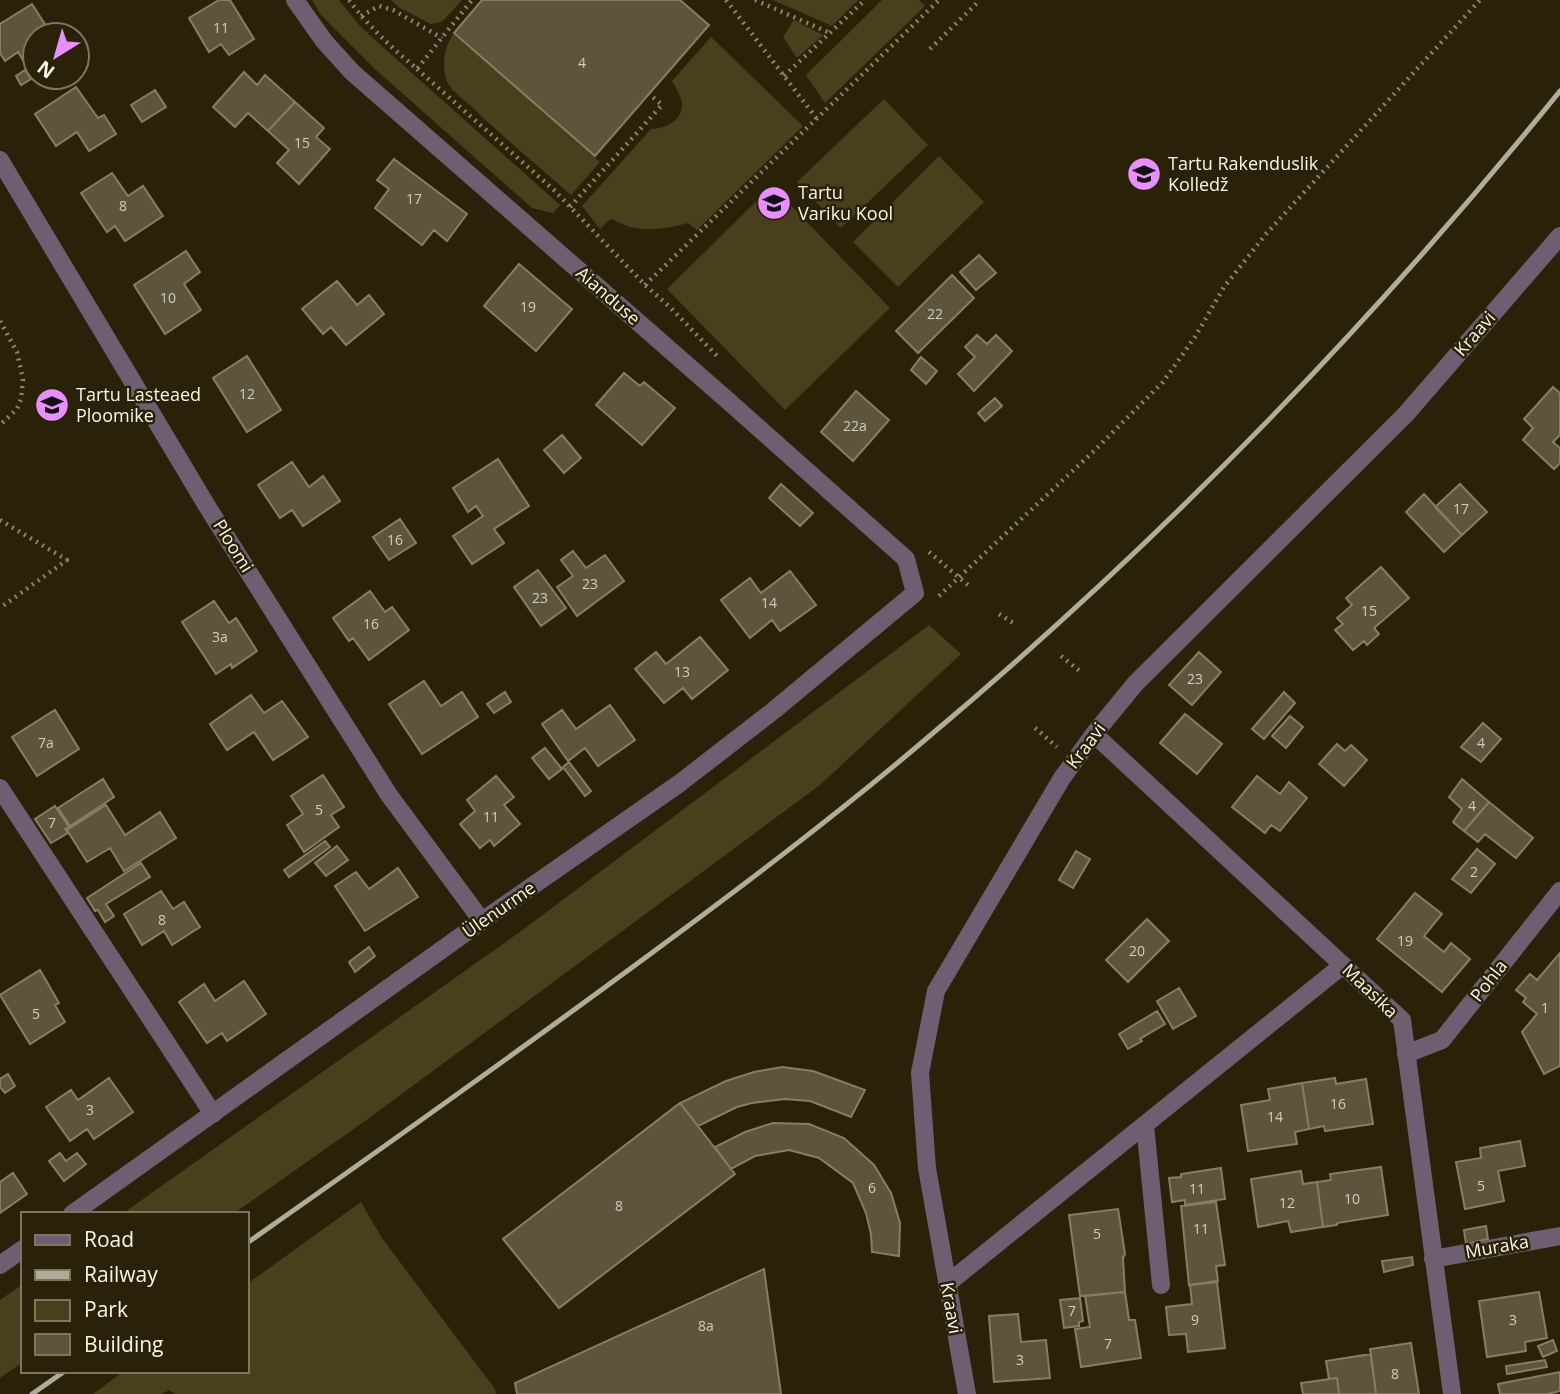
<svg xmlns="http://www.w3.org/2000/svg" width="1560" height="1394" font-family="'Open Sans',sans-serif">
<style>
.green{fill:#493f1c}
.building{fill:#5c553b;stroke:#857e63;stroke-width:2}
.lines{fill:none;stroke-linecap:round;stroke-linejoin:round}
.path{stroke:#89836f;stroke-width:4.5;stroke-dasharray:2 5;stroke-linecap:butt}
.lane{stroke:#6d5f71;stroke-width:18}
.street{stroke:#6d5f71;stroke-width:18}
.rail{stroke:#b1ac9a;stroke-width:5}
.labels{text-anchor:middle;stroke-width:5;stroke-linejoin:round;paint-order:stroke}
.number-label{font-size:14px;fill:#d2cdbb}
.poi-label{font-size:18px;fill:#f9f5e6;stroke:#292209;text-anchor:start}
.street-label{font-size:18px;fill:#f9f5e6;stroke:#292209}
</style>
<rect width="100%" height="100%" fill="#292209"/>
<path class="green" d="M312 0H339L360 26 384 48 560 205 553 213 532 208 376 70 321 15Z
M391 0H462L442 22 431 24 400 8Z
M773 0H858L832 26Z
M882 0H919L925 6 825 103 806 75Z
M794 20 823 35 797 58 783 37Z
M454 33 600 162 571 195C538 166 504 138 473 108 466 101 454 93 449 85 440 70 444 46 454 33Z
M711 37 803 126 697 230 688 223C662 230 636 234 612 219L607 222 600 229 582 206 651 129C669 128 688 117 680 96 678 91 675 86 672 81Z
M884 99 928 145 841 228 797 182Z
M939 156 984 202 898 287 853 242Z
M772 186 890 308 785 410 667 289Z
M929 625 961 654 820 785 372 1116 233 1214H122L524 929Z
M361 1202 382 1238 495 1389 496 1394H175L169 1390 162 1394H93L124 1371H247V1284Z
M23 1284V1362L0 1378V1300Z"/>
<path class="building" d="M219 0H230L254 39 229 55 221 44 209 52 189 18Z
M482 0H680L709 25 595 156 454 33Z
M32 4 50 32 55 29 59 35H35V70L31 73 18 52 5 61 0 53V24Z
M25 70 31 79 21 85 16 76Z
M244 72 257 85 265 75 295 102 268 131 248 113 235 127 213 107Z
M76 87 98 118 104 115 116 134 89 151 77 132 56 146 35 114Z
M155 90 166 107 142 122 131 105Z
M295 102 324 128 316 137 330 149 299 184 277 163 289 150 268 131Z
M394 159 467 214 447 241 434 230 422 245 375 208 389 189 377 180Z
M112 173 128 196 143 186 163 216 125 241 115 226 107 232 81 193Z
M186 251 200 272 184 284 201 310 165 334 134 285Z
M979 255 996 273 976 290 960 272Z
M519 264 572 309 536 351 484 306Z
M952 275 974 298 918 353 896 331Z
M337 281 357 305 369 295 384 314 346 345 331 327 323 334 302 309Z
M977 335 987 344 996 335 1012 351 974 391 958 374 975 357 965 347Z
M247 356 281 410 247 432 213 378Z
M921 357 937 371 926 384 911 370Z
M624 373 640 386 644 382 675 408 642 445 596 405Z
M1553 387 1560 393V435L1553 442 1560 448V463L1554 469 1523 440 1533 428 1524 419Z
M856 391 889 420 853 461 821 432Z
M995 398 1002 406 985 421 978 413Z
M562 435 581 458 564 473 544 450Z
M498 459 529 506 494 529 504 543 472 564 453 536 483 516 476 506 468 512 453 488Z
M292 462 309 487 323 476 340 501 303 526 292 510 280 518 258 485Z
M781 484 813 513 800 526 769 498Z
M1460 484 1487 512 1462 535 1435 507Z
M1424 494 1462 535 1444 552 1406 512Z
M400 519 416 543 389 560 373 537Z
M573 551 586 568 605 555 624 581 577 616 557 587 573 576 561 560Z
M1381 567 1409 598 1374 628 1379 634 1367 645 1364 641 1353 650 1335 630 1343 624 1337 618 1352 605 1346 598Z
M538 570 566 608 541 626 514 587Z
M790 571 816 605 780 631 772 620 750 638 721 600 750 578 761 593Z
M370 591 385 612 392 607 409 630 369 660 353 638 349 641 333 618Z
M214 601 229 623 236 618 257 651 232 668 231 664 216 674 182 622Z
M700 637 728 670 692 699 683 688 664 703 635 669 656 652 666 664Z
M1199 652 1221 672 1192 705 1169 685Z
M424 681 441 706 462 692 478 717 422 754 389 704Z
M505 692 511 702 494 713 487 704Z
M1284 692 1295 703 1264 739 1252 729Z
M251 695 264 713 282 701 308 737 273 760 254 732 227 750 210 724Z
M610 705 635 740 598 766 585 748 568 761 542 724 562 710 576 729Z
M55 710 79 749 37 776 12 737Z
M1185 714 1222 744 1197 774 1160 743Z
M1290 716 1303 727 1286 748 1272 736Z
M1483 723 1501 739 1481 762 1461 747Z
M1337 744 1345 751 1351 745 1367 760 1344 786 1319 764Z
M545 748 562 769 549 779 532 758Z
M569 762 591 791 585 796 563 767Z
M323 775 344 807 331 815 339 827 304 852 287 825 303 814 291 796Z
M496 776 514 797 504 805 520 824 494 846 490 840 480 848 460 824 475 811 467 800Z
M1257 776 1280 794 1289 782 1307 798 1280 831 1271 825 1265 833 1232 807Z
M103 779 114 797 70 826 58 808Z
M1462 779 1489 802 1464 831 1453 822 1462 809 1449 797Z
M1489 802 1533 838 1516 858 1485 834 1478 842 1464 831Z
M106 805 125 835 160 812 176 838 124 871 110 848 87 862 67 830Z
M55 806 69 827 65 829 68 833 51 843 35 819Z
M325 841 330 847 289 877 284 870Z
M337 846 348 860 326 876 315 863Z
M1477 849 1495 864 1471 893 1452 879Z
M1076 851 1090 859 1073 888 1059 880Z
M141 863 150 877 106 904 114 916 105 922 98 910 95 911 87 898Z
M398 868 418 897 365 931 335 886 356 872 369 889Z
M161 891 173 909 184 902 200 927 172 945 164 931 142 945 124 914Z
M1415 893 1442 914 1424 936 1444 952 1451 943 1470 959 1442 992 1377 939Z
M1147 919 1169 941 1128 982 1106 960Z
M369 947 375 956 355 972 349 962Z
M1560 953V1066L1544 1074 1522 1032 1537 1014 1523 1002 1526 998 1516 990 1530 974 1537 980Z
M40 970 59 1003 55 1005 65 1022 30 1044 0 995Z
M244 981 266 1014 227 1041 222 1033 207 1043 179 1002 204 984 215 1001Z
M1179 988 1196 1016 1173 1029 1157 1001Z
M1157 1011 1165 1024 1140 1039 1142 1041 1128 1049 1119 1034Z
M782 1067 813 1071 865 1090 851 1117 810 1101 785 1099 752 1103 737 1107 698 1126 680 1103 726 1081 754 1072Z
M8 1074 15 1086 5 1093 0 1087V1079Z
M109 1078 133 1112 94 1139 87 1129 70 1141 46 1107 71 1090 78 1100Z
M1335 1078 1336 1084 1366 1079 1373 1124 1325 1131 1324 1126 1309 1129 1302 1083Z
M1302 1083 1309 1129 1295 1132 1297 1144 1248 1151 1241 1105 1270 1100 1268 1089Z
M680 1103 735 1174 559 1308 503 1239Z
M773 1123 809 1124 844 1138 874 1165 891 1193 900 1223 899 1256 872 1252 871 1234 866 1213 853 1183 819 1158 789 1150 755 1156 731 1169 715 1147 745 1132Z
M1520 1141 1525 1166 1498 1171 1504 1201 1465 1209 1456 1162 1481 1158 1480 1148Z
M60 1153 66 1161 77 1153 86 1164 64 1181 49 1161Z
M1381 1167 1388 1215 1337 1223V1225L1323 1227 1317 1182 1331 1180 1330 1174Z
M1221 1168 1225 1199 1185 1205V1200L1172 1202 1169 1178 1181 1177V1174Z
M1301 1171 1303 1184 1317 1182 1323 1227 1291 1232 1288 1221 1258 1227 1251 1179Z
M13 1173 27 1194 0 1213V1182Z
M1216 1202 1225 1265 1216 1266 1218 1281 1189 1285 1181 1206Z
M1118 1209 1125 1254 1123 1258 1125 1292 1080 1296 1069 1215Z
M1486 1226 1488 1239 1466 1244 1464 1230Z
M1412 1257 1413 1265 1384 1272 1382 1261Z
M764 1269 781 1394H517L515 1383Z
M1217 1282 1225 1348 1188 1352 1186 1334 1169 1335 1166 1307 1192 1304 1190 1285Z
M1125 1292 1129 1320H1135L1141 1358 1081 1367 1075 1329 1090 1327 1085 1296Z
M1539 1292 1547 1338 1525 1342 1526 1351 1487 1357 1479 1301Z
M1080 1298 1083 1321 1079 1322V1326L1064 1328 1060 1300Z
M1018 1314 1021 1342 1046 1340 1050 1378 994 1382 989 1316Z
M1553 1340 1557 1351 1543 1357 1538 1346Z
M1411 1343 1419 1394H1376L1370 1349Z
M1371 1354 1376 1394H1339L1337 1378 1329 1379 1326 1361Z
M1545 1360 1547 1367 1507 1374 1506 1366Z
M1560 1372V1391L1548 1394H1500L1498 1384Z
M1337 1378 1339 1394H1303L1301 1383Z"/>
<g class="lines">
<path class="path" d="M349 0C368 26 392 48 417 69L472 0
M726 0 817 119
M755 0 830 33
M361 16 379 6 393 10 442 38
M930 49 980 0
M417 69 555 191 645 285 671 308 717 356
M784 76 865 0
M570 207 662 105 649 94
M645 285 939 0
M0 321 17 352 23 379 21 399 17 409 0 425
M0 520 67 560 0 608
M929 552 969 586
M939 596 1095 450 1163 382 1195 337 1224 287 1266 234 1480 0
M999 614 1015 624
M1061 656 1081 672
M1035 728 1057 747"/>
<path class="lane" d="M0 788 213 1114
M1145 1125 1161 1285
M947 1284 1343 965"/>
<path class="street" d="M0 160 210 511 389 795 482 921
M1094 734 1402 1020 1452 1394
M1406 1054 1442 1040 1560 891
M72 1214 482 921 680 783 773 711 915 593 906 559 726 399 352 72 324 41 295 0
M1433 1259 1560 1236
M0 1265 23 1249
M967 1394 927 1168 920 1073 936 991 1062 778 1094 734 1135 684 1406 414 1560 236"/>
<path class="rail" d="M247 1243C377 1152 506 1060 634 966 733 893 832 819 926 739 1158 544 1370 326 1560 91
M32 1394 65 1371"/>
</g>
<defs>
<g id="school-disc" transform="scale(1.75)"><circle r="9.5" fill="#e88eff" stroke="#292209"/><path d="M0-5L7-2L0 1L-7-2ZM-4 1L0 2.5L4 1V4Q0 6-4 4Z" fill="#111"/></g>
</defs>
<g fill-rule="evenodd">
<use href="#school-disc" x="1144" y="174"/>
<use href="#school-disc" x="774" y="203"/>
<use href="#school-disc" x="52" y="405"/>
</g>
<g class="labels">
<g class="number-label">
<text x="221" y="33">11</text>
<text x="582" y="68">4</text>
<text x="302" y="148">15</text>
<text x="414" y="204">17</text>
<text x="123" y="211">8</text>
<text x="168" y="303">10</text>
<text x="528" y="312">19</text>
<text x="935" y="319">22</text>
<text x="247" y="399">12</text>
<text x="855" y="431">22a</text>
<text x="1461" y="514">17</text>
<text x="395" y="545">16</text>
<text x="590" y="589">23</text>
<text x="540" y="603">23</text>
<text x="769" y="608">14</text>
<text x="1369" y="616">15</text>
<text x="371" y="629">16</text>
<text x="220" y="642">3a</text>
<text x="682" y="677">13</text>
<text x="1195" y="684">23</text>
<text x="46" y="748">7a</text>
<text x="1481" y="748">4</text>
<text x="1472" y="811">4</text>
<text x="319" y="815">5</text>
<text x="491" y="822">11</text>
<text x="52" y="828">7</text>
<text x="1474" y="877">2</text>
<text x="162" y="925">8</text>
<text x="1405" y="946">19</text>
<text x="1137" y="956">20</text>
<text x="1545" y="1013">1</text>
<text x="36" y="1019">5</text>
<text x="1338" y="1109">16</text>
<text x="90" y="1115">3</text>
<text x="1275" y="1122">14</text>
<text x="1481" y="1191">5</text>
<text x="872" y="1193">6</text>
<text x="1197" y="1194">11</text>
<text x="1352" y="1204">10</text>
<text x="1287" y="1208">12</text>
<text x="619" y="1211">8</text>
<text x="1201" y="1234">11</text>
<text x="1097" y="1239">5</text>
<text x="1072" y="1316">7</text>
<text x="1195" y="1325">9</text>
<text x="1513" y="1325">3</text>
<text x="706" y="1331">8a</text>
<text x="1108" y="1349">7</text>
<text x="1020" y="1365">3</text>
<text x="1395" y="1379">8</text>
</g>
<g class="poi-label">
<text x="1168" y="170">Tartu Rakenduslik<tspan x="1168" dy="21">Kolledž</tspan></text>
<text x="798" y="199">Tartu<tspan x="798" dy="21">Variku Kool</tspan></text>
<text x="76" y="401">Tartu Lasteaed<tspan x="76" dy="21">Ploomike</tspan></text>
</g>
<g class="street-label">
<text transform="translate(608 296) rotate(41)" y="6">Aianduse</text>
<text transform="translate(1475 334) rotate(-49)" y="6">Kraavi</text>
<text transform="translate(233 546) rotate(58)" y="6">Ploomi</text>
<text transform="translate(1086 746) rotate(-53)" y="6">Kraavi</text>
<text transform="translate(499 910) rotate(-35)" y="6">Ülenurme</text>
<text transform="translate(1489 981) rotate(-52)" y="6">Pohla</text>
<text transform="translate(1370 991) rotate(44)" y="6">Maasika</text>
<text transform="translate(1497 1247) rotate(-10)" y="6">Muraka</text>
<text transform="translate(951 1308) rotate(80)" y="6">Kraavi</text>
</g>
</g>
<rect x="21" y="1212" width="228" height="161" fill="#292209" stroke="#7c7661" stroke-width="2"/>
<rect x="35" y="1235" width="35" height="10" fill="#6d5f71" stroke="#7c7661" stroke-width="2"/>
<text x="84" y="1247" font-size="21" fill="#f9f5e6">Road</text>
<rect x="35" y="1270" width="35" height="10" fill="#b1ac9a" stroke="#7c7661" stroke-width="2"/>
<text x="84" y="1282" font-size="21" fill="#f9f5e6">Railway</text>
<rect x="35" y="1300" width="35" height="21" fill="#493f1c" stroke="#7c7661" stroke-width="2"/>
<text x="84" y="1317" font-size="21" fill="#f9f5e6">Park</text>
<rect x="35" y="1334" width="35" height="21" fill="#5c553b" stroke="#7c7661" stroke-width="2"/>
<text x="84" y="1352" font-size="21" fill="#f9f5e6">Building</text>
<g transform="translate(56 56) rotate(217)"><circle r="33" fill="#292209" stroke="#7c7661" stroke-width="2"/>
<path d="M0-5L12 26L0 18L-12 26Z" fill="#e88eff"/>
<text y="-10" font-size="19" font-weight="bold" text-anchor="middle" fill="#f9f5e6">N</text>
</g>
</svg>
